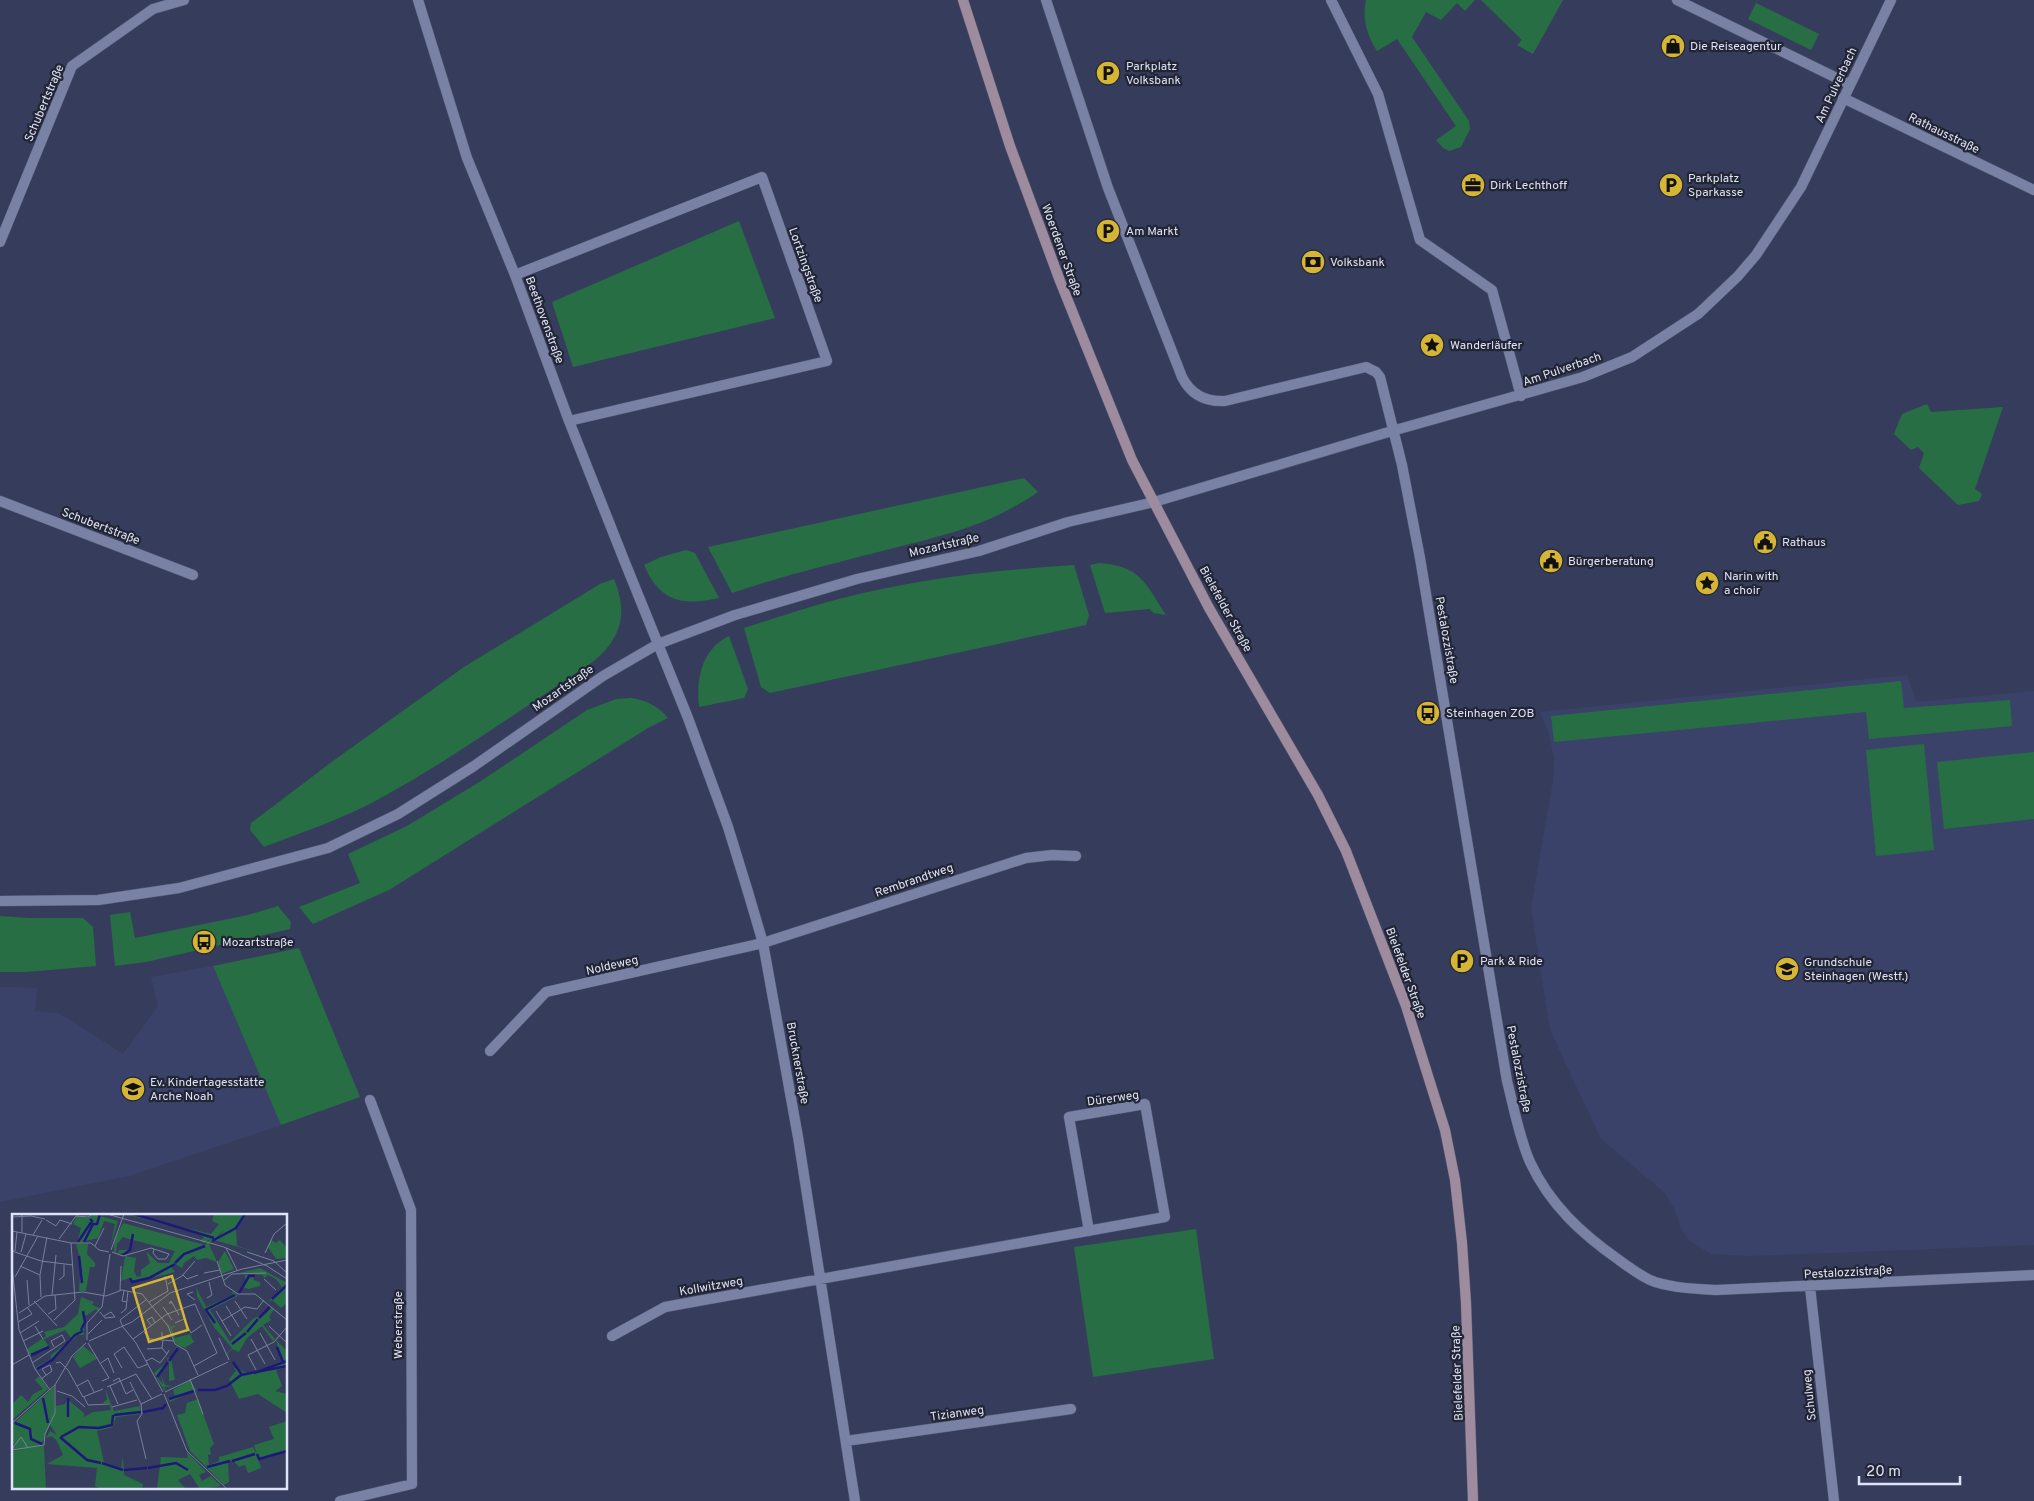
<svg xmlns="http://www.w3.org/2000/svg" width="2034" height="1501" font-family="Overpass,sans-serif">
<style>
.built{fill:#3b4269}
.green{fill:#276e45}
.lines{fill:none;stroke-linecap:round;stroke-linejoin:round}
.pedestrian-casing{stroke:#545973;stroke-width:11}
.minor-casing{stroke:#545973;stroke-width:11}
.secondary-casing{stroke:#545973;stroke-width:11}
.pedestrian{stroke:#7981a5;stroke-width:10}
.minor{stroke:#7981a5;stroke-width:10}
.secondary{stroke:#9f8b9e;stroke-width:10}
.labels{text-anchor:middle;stroke-width:4.5;stroke-linejoin:round;paint-order:stroke}
.poi-label{font-size:12px;fill:#dee3f7;stroke:#222533;text-anchor:start}
.street-label{font-size:12px;fill:#dee3f7;stroke:#222533}
.inset-river{fill:none;stroke:#1f187a;stroke-width:2.5}
.inset-road{fill:none;stroke:#797f9a;stroke-width:1}
.view{fill:#d5b535;fill-opacity:0.15;stroke:#d5b535;stroke-width:2.5}
.inset-edge{fill:none;stroke:#dee3f7;stroke-width:2.5}
</style>
<rect width="100%" height="100%" fill="#363d5c"/>
<path class="built" d="M1907 675 1916 702 2034 691V1245L1749 1256 1711 1254 1690 1241 1681 1229 1675 1210 1664 1192 1601 1139 1550 1030 1531 908 1553 781 1554 760 1549 734 1540 712Z
M213 966 281 1125 129 1176 0 1202V987L37 988 35 1011 58 1013 69 1019 123 1054 158 1006 151 977Z"/>
<path class="green" d="M1366 0H1475L1465 11 1457 3 1441 20 1426 12 1412 37 1469 121 1470 129 1461 147 1449 151 1443 148 1436 140 1456 126 1397 39 1377 51C1367 35 1362 19 1366 0Z
M1481 0H1563L1533 54 1517 45 1522 40Z
M1756 3 1819 34 1811 50 1748 19Z
M739 221 775 318 573 367 552 302Z
M1927 404 1931 412 2003 407 1975 489 1982 494 1979 501 1958 505 1919 468 1924 453 1918 447 1911 450 1894 434 1902 414Z
M1024 478 1038 492C987 527 941 536 882 551 832 564 782 576 732 593L708 547Z
M686 550 695 553 719 598C682 606 660 602 644 565L661 557Z
M1099 563C1141 566 1145 583 1166 615L1154 613 1149 609 1105 613 1090 565Z
M1074 565 1089 615 1086 625 770 693 761 687 744 628C776 618 807 607 839 599 916 579 995 570 1074 565Z
M614 579C628 613 622 637 594 661 523 708 454 758 379 799 343 819 302 832 264 847L250 830 251 823 333 761 464 667 600 584Z
M729 636 748 689 744 698 699 707C696 678 702 649 729 636Z
M1901 681 1904 708 2010 700 2012 726 1869 739 1866 712 1554 742 1551 716Z
M632 698C648 701 658 706 668 718L648 728 389 890 313 924 299 907 360 883 348 854 407 826 481 781 587 710 616 699Z
M1924 744 1934 850 1876 856 1866 750Z
M2034 752V819L1944 829 1937 762Z
M278 906 291 922 290 929 146 962 115 966 110 915 130 912 135 938 248 915Z
M0 916 29 918H83L93 927 96 966 26 972H0Z
M299 948 360 1097 281 1125 213 966Z
M1196 1229 1214 1359 1093 1377 1074 1247Z"/>
<g class="lines">
<g class="pedestrian-casing">
<path id="pedestrian" d="M1677 0 1849 84"/>
</g>
<g class="minor-casing">
<path id="minor" d="M418 0 467 158 515 275 569 421 624 560 688 718 728 827 748 892 763 943 798 1137 855 1501
M1046 0 1108 188 1182 377C1191 395 1206 402 1225 401L1366 367 1376 372 1380 377 1402 465 1420 558 1507 1081C1514 1108 1519 1137 1530 1162 1550 1205 1582 1234 1619 1260 1630 1268 1643 1278 1655 1282 1675 1288 1695 1289 1716 1290L2034 1275
M1331 0 1378 94 1420 240 1492 290 1521 396
M1843 98 2034 190
M0 242 72 66 153 9 184 0
M515 275 762 177 827 361 569 421
M0 501 193 575
M0 901 98 900 179 888 328 848 398 814 474 766 603 676 658 644 735 615 857 579 979 551 1068 522 1154 502 1392 431 1583 377 1632 357 1698 314 1738 276 1756 255 1801 187 1891 0
M490 1051 546 992 763 943 1026 858 1052 855 1076 856
M1810 1287 1834 1501
M612 1336 665 1307 1165 1217 1145 1104 1069 1117 1089 1231
M846 1441 1071 1409
M340 1501 412 1484 411 1210 370 1100"/>
</g>
<g class="secondary-casing">
<path id="secondary" d="M963 0 1010 146 1060 281 1132 460 1209 608 1318 795 1346 851 1406 1006 1445 1130 1455 1180 1462 1243 1466 1303 1473 1501"/>
</g>
<use href="#pedestrian" class="pedestrian"/>
<use href="#minor" class="minor"/>
<use href="#secondary" class="secondary"/>
</g>
<defs>
<g id="shop-disc" transform="scale(1.25)"><circle r="9.5" fill="#d5b535" stroke="#222533"/><path d="M-5-2.5h2.3a2.7 3.5 0 0 1 5.4 0H5L5.5 6h-11ZM-1.5-2.5h3a1.5 2.3 0 0 0-3 0Z" fill="#111"/></g>
<g id="parking-disc" transform="scale(1.25)"><circle r="9.5" fill="#d5b535" stroke="#222533"/><path d="M-3.5-5.5H1a3.5 3.5 0 0 1 0 7H-1V5.5H-3.5ZM-1-3.4V-.6H.8a1.4 1.4 0 0 0 0-2.8Z" fill="#111"/></g>
<g id="office-disc" transform="scale(1.25)"><circle r="9.5" fill="#d5b535" stroke="#222533"/><path d="M-6-3h4V-5.5h4V-3h4V5H-6ZM-1-4.5V-3h2v-1.5ZM-6 0V1H6V0Z" fill="#111"/></g>
<g id="bank-disc" transform="scale(1.25)"><circle r="9.5" fill="#d5b535" stroke="#222533"/><path d="M-6-4H6V4H-6ZM0-2.3a2.3 2.3 0 1 0 0 4.6a2.3 2.3 0 1 0 0-4.6Z" fill="#111"/></g>
<g id="sight-disc" transform="scale(1.25)"><circle r="9.5" fill="#d5b535" stroke="#222533"/><path d="M0-6L1.8-2.2L6-1.7L2.9 1.2L3.7 5.4L0 3.3L-3.7 5.4L-2.9 1.2L-6-1.7L-1.8-2.2Z" fill="#111"/></g>
<g id="civic-disc" transform="scale(1.25)"><circle r="9.5" fill="#d5b535" stroke="#222533"/><path d="M-.6-6.5H3V-4.5H.6V-3L4-1V1h2V6H-6V1h2V-1L-.6-3ZM-1.2 2.5V6h2.4V2.5Z" fill="#111"/></g>
<g id="bus-disc" transform="scale(1.25)"><circle r="9.5" fill="#d5b535" stroke="#222533"/><path d="M-5-6H5V4H4V6H2V4H-2V6H-4V4H-5ZM-3.5-4V0h7V-4ZM-3.5 1.2v1.5H-2V1.2ZM2 1.2v1.5H3.5V1.2Z" fill="#111"/></g>
<g id="school-disc" transform="scale(1.25)"><circle r="9.5" fill="#d5b535" stroke="#222533"/><path d="M0-5L7-2L0 1L-7-2ZM-4 1L0 2.5L4 1V4Q0 6-4 4Z" fill="#111"/></g>
</defs>
<g fill-rule="evenodd">
<use href="#shop-disc" x="1673" y="46"/>
<use href="#parking-disc" x="1108" y="73"/>
<use href="#office-disc" x="1473" y="185"/>
<use href="#parking-disc" x="1671" y="185"/>
<use href="#parking-disc" x="1108" y="231"/>
<use href="#bank-disc" x="1313" y="262"/>
<use href="#sight-disc" x="1432" y="345"/>
<use href="#civic-disc" x="1765" y="542"/>
<use href="#civic-disc" x="1551" y="561"/>
<use href="#sight-disc" x="1707" y="583"/>
<use href="#bus-disc" x="1428" y="713"/>
<use href="#bus-disc" x="204" y="942"/>
<use href="#parking-disc" x="1462" y="961"/>
<use href="#school-disc" x="1787" y="969"/>
<use href="#school-disc" x="133" y="1089"/>
</g>
<g class="labels">
<g class="poi-label">
<text x="1690" y="50">Die Reiseagentur</text>
<text x="1126" y="70">Parkplatz<tspan x="1126" dy="14">Volksbank</tspan></text>
<text x="1688" y="182">Parkplatz<tspan x="1688" dy="14">Sparkasse</tspan></text>
<text x="1490" y="189">Dirk Lechthoff</text>
<text x="1126" y="235">Am Markt</text>
<text x="1330" y="266">Volksbank</text>
<text x="1450" y="349">Wanderläufer</text>
<text x="1782" y="546">Rathaus</text>
<text x="1568" y="565">Bürgerberatung</text>
<text x="1724" y="580">Narin with<tspan x="1724" dy="14">a choir</tspan></text>
<text x="1446" y="717">Steinhagen ZOB</text>
<text x="222" y="946">Mozartstraße</text>
<text x="1480" y="965">Park &amp; Ride</text>
<text x="1804" y="966">Grundschule<tspan x="1804" dy="14">Steinhagen (Westf.)</tspan></text>
<text x="150" y="1086">Ev. Kindertagesstätte<tspan x="150" dy="14">Arche Noah</tspan></text>
</g>
<g class="street-label">
<text transform="translate(1836 85) rotate(-65)" y="4">Am Pulverbach</text>
<text transform="translate(44 103) rotate(-67)" y="4">Schubertstraße</text>
<text transform="translate(1944 133) rotate(26)" y="4">Rathausstraße</text>
<text transform="translate(1062 250) rotate(70)" y="4">Woerdener Straße</text>
<text transform="translate(806 265) rotate(70)" y="4">Lortzingstraße</text>
<text transform="translate(545 320) rotate(70)" y="4">Beethovenstraße</text>
<text transform="translate(1562 369) rotate(-19)" y="4">Am Pulverbach</text>
<text transform="translate(101 526) rotate(21)" y="4">Schubertstraße</text>
<text transform="translate(944 545) rotate(-13)" y="4">Mozartstraße</text>
<text transform="translate(1226 609) rotate(61)" y="4">Bielefelder Straße</text>
<text transform="translate(1447 640) rotate(80)" y="4">Pestalozzistraße</text>
<text transform="translate(563 688) rotate(-35)" y="4">Mozartstraße</text>
<text transform="translate(914 880) rotate(-19)" y="4">Rembrandtweg</text>
<text transform="translate(612 965) rotate(-13)" y="4">Noldeweg</text>
<text transform="translate(1406 973) rotate(70)" y="4">Bielefelder Straße</text>
<text transform="translate(798 1063) rotate(80)" y="4">Brucknerstraße</text>
<text transform="translate(1519 1069) rotate(79)" y="4">Pestalozzistraße</text>
<text transform="translate(1113 1098) rotate(-8)" y="4">Dürerweg</text>
<text transform="translate(1848 1272) rotate(-3)" y="4">Pestalozzistraße</text>
<text transform="translate(711 1286) rotate(-10)" y="4">Kollwitzweg</text>
<text transform="translate(398 1325) rotate(-90)" y="4">Weberstraße</text>
<text transform="translate(1457 1373) rotate(-92)" y="4">Bielefelder Straße</text>
<text transform="translate(1809 1395) rotate(-96)" y="4">Schulweg</text>
<text transform="translate(957 1413) rotate(-8)" y="4">Tizianweg</text>
</g>
</g>
<g transform="translate(12 1214)">
<rect width="275" height="275" fill="#363d5c"/>
<path d="M80 0 106 7 98 34 103 10 92 7 86 24 65 29 69 14 61 10 65 2 76 4ZM114 0 199 20 207 10 200 7 202 0H235L224 16 225 32 251 40 202 26 209 20 212 16 197 30 205 48 194 44 185 46 182 42 172 49 170 54 163 50 159 53 163 58 120 69 117 64 109 67 113 42 124 44 122 57 125 63 129 62V56L138 49 134 37 146 49H157L163 37 121 26 118 38 106 40 107 36H118L120 26 111 23 105 30 104 39 102 37V26L111 9 193 31 199 25 192 29 188 27 192 23 186 20ZM259 26 264 29 268 26 275 34V44L264 45 256 33ZM64 30H76L75 40 83 49V53H78L74 77H67L69 48ZM213 37 222 55 209 60 206 48ZM248 54 275 69V89L269 94 260 86 256 88 270 73 264 65 256 61 252 64 251 61 227 59ZM233 61 243 62 241 66 248 68V72L236 75 231 73 227 79 230 72 233 70ZM184 73 194 93 221 81 220 77 226 82 198 96 218 128 242 104 255 99 258 92 262 95 257 103 259 106 251 111 263 125 261 127 250 112 235 124 227 138 220 135 216 139 217 145 215 139 220 134 202 113 185 82ZM69 83 82 88 80 91 88 94 86 98 84 95 72 103V121H66L41 145 24 156V153L39 145V141L60 125 53 116 32 125 37 133 32 137 18 142 15 135 34 122 32 118 52 113 66 100ZM150 104 159 113 164 111 160 115 163 124 178 120 182 128 173 134 166 131 162 127 158 113ZM264 126 275 137V153L264 156 270 172 263 177 275 180V199L246 180 227 185 217 165 224 157 222 154 238 160 270 147ZM71 132 86 144 68 154 61 143ZM165 132 167 135 159 145 163 166 157 167V148L145 163 151 170 149 161 153 171 161 172 152 173 154 177 152 176 142 159 156 147 155 144H159ZM27 162 36 175 0 206V190L9 181 16 188 21 180 31 175 23 166ZM178 166 184 176 158 188 156 185 163 182 161 176ZM42 173V199L29 232H32L34 275H1L0 237 14 235 0 236 4 231 0 229V211ZM93 175 102 197 128 192 129 200 104 203 101 213 85 217 92 248 109 254 111 243 112 261 131 270 130 275 87 274 83 272 85 254 35 250 51 241 45 227 40 222 34 224 38 217 45 221 38 211 44 192 53 190 55 185 72 199V203L81 198 99 196 97 189H91L95 185ZM186 185 202 230 198 234 199 240 196 241 197 251 207 247V243L241 233 245 241 242 231 262 225 257 213 275 207V237L246 245 249 254 236 259 233 251 227 253 221 246 216 248 217 268 212 271 178 237 165 201 173 199 175 189ZM175 238 194 258 187 261 190 267 199 262 209 272 188 275 178 260 166 266 174 275H145L149 243 176 244Z" fill="#276e45"/>
<path class="inset-river" d="M122 0 202 24M200 27 224 14 233 0M66 28 80 7 78 5M72 28 81 10H85L88 0M111 41 118 36 121 20M67 42 70 69M163 49 172 40 193 32M118 64 120 68 137 64 163 50M227 79 237 62H243M260 85 275 71M193 96 223 81M194 96 203 109M247 104 258 93M69 116 73 108 71 97M235 118 246 105M220 130 234 119M265 133 271 148M19 141 37 133M157 147 166 134M221 148 230 161M25 155 40 146 63 121 71 117M242 159 275 147M145 163 156 148M186 176H203L215 172 229 161 275 152M31 184 36 209M157 185 182 177M131 198 151 194 154 190M102 201 129 198M56 203V184M3 209 18 215 19 225 30 230M48 223 75 246 89 249M49 223 67 213 87 214 100 211 101 201M245 240 247 245 275 237M220 247 243 240M90 249 111 256M195 253 218 247M136 254 164 249 176 256M112 256 135 254"/>
<path class="inset-road" d="M95 0 212 33 255 52 275 65M0 3 19 2 33 5M34 6 44 12 48 6 60 10M0 17 59 29H79L87 36 97 38M10 19V0M21 21 30 6M47 25 64 2 76 3 80 0M83 32 92 14M214 34 225 56M99 36 112 0M0 37 29 47 61 51M3 37 5 18M9 38 14 20M100 38 111 42 139 34 157 40 154 45H146L141 39 142 35M235 38 262 47 275 59M253 39 262 20 275 9M205 47 213 71 226 80H243L275 106M8 52 28 61M0 53 7 116 23 155 38 176M192 59 208 56M171 61 175 65 186 61M3 63 26 22M252 65 264 76M15 66 17 91M47 66 52 62V51M211 67 220 60 254 59M156 70 170 62 183 47M108 77 109 52M112 77 110 87 115 88M181 78 175 80 183 86M40 81 44 41M29 83 28 61 35 23M195 84 200 81 197 68M22 87 45 112M223 87 235 105M137 88 156 77 153 62M160 89H157L159 87 167 101M214 92 227 113M151 93 160 106M204 97 219 122M88 98 93 104 103 103 99 98 92 102M7 99 33 82 71 78 94 82 110 76 130 80 156 112 163 130 175 137 186 161M109 99 114 95 116 77M36 100 44 95 43 81M42 106 63 86 59 29M210 107 233 93 245 95 252 86M6 108 20 100 15 93M163 109 172 105 179 119 190 111M23 112 31 125M140 112 135 106 140 103 143 109M257 112 275 129M111 113 108 106 135 85M111 113 124 129 151 178M132 118 138 125 150 126V118M8 119 27 107M248 119 263 146M76 120 90 106M207 124 217 146M121 125 155 100 183 90 205 139 182 152M239 125 253 150M75 126V109L90 93 98 40M11 127 31 117M77 127 120 108 158 79 230 55 275 46M76 129 97 164 90 167M112 133 126 154 136 150M135 135 150 134M157 136 155 140 150 134 151 126 162 127M134 147 140 144 148 149 155 140M20 149 53 127 50 121 39 127 42 133M44 149 48 148 56 156 71 183 91 175M89 149 96 144 102 159M0 151 17 141M110 154 102 140 112 133M244 156 236 141 262 128 275 113M29 165 40 157 38 151 30 155 34 161M178 165 191 200M101 167 107 164 114 180 121 176M118 168 129 190M65 172 76 166 82 178M98 172 106 190M95 173 124 160 140 185M45 177 60 182 73 193M153 178 216 148M152 180 175 237 215 275M72 183 76 191 97 190M129 190 130 200 125 207 134 245M129 190 150 180M100 193 125 186M0 209 43 171 60 142 74 129M0 235 9 223 16 234M0 236 32 231 33 220 43 199V171"/>
<path class="view" d="M160 62 176 116 137 128 121 74Z"/>
<rect width="275" height="275" class="inset-edge"/>
</g>
<path d="M1859 1476v8h101v-8" fill="none" stroke="#dee3f7" stroke-width="2.5"/>
<text x="1866" y="1476" font-size="15" fill="#dee3f7" stroke="#222533" stroke-width="4" paint-order="stroke">20 m</text>
</svg>
